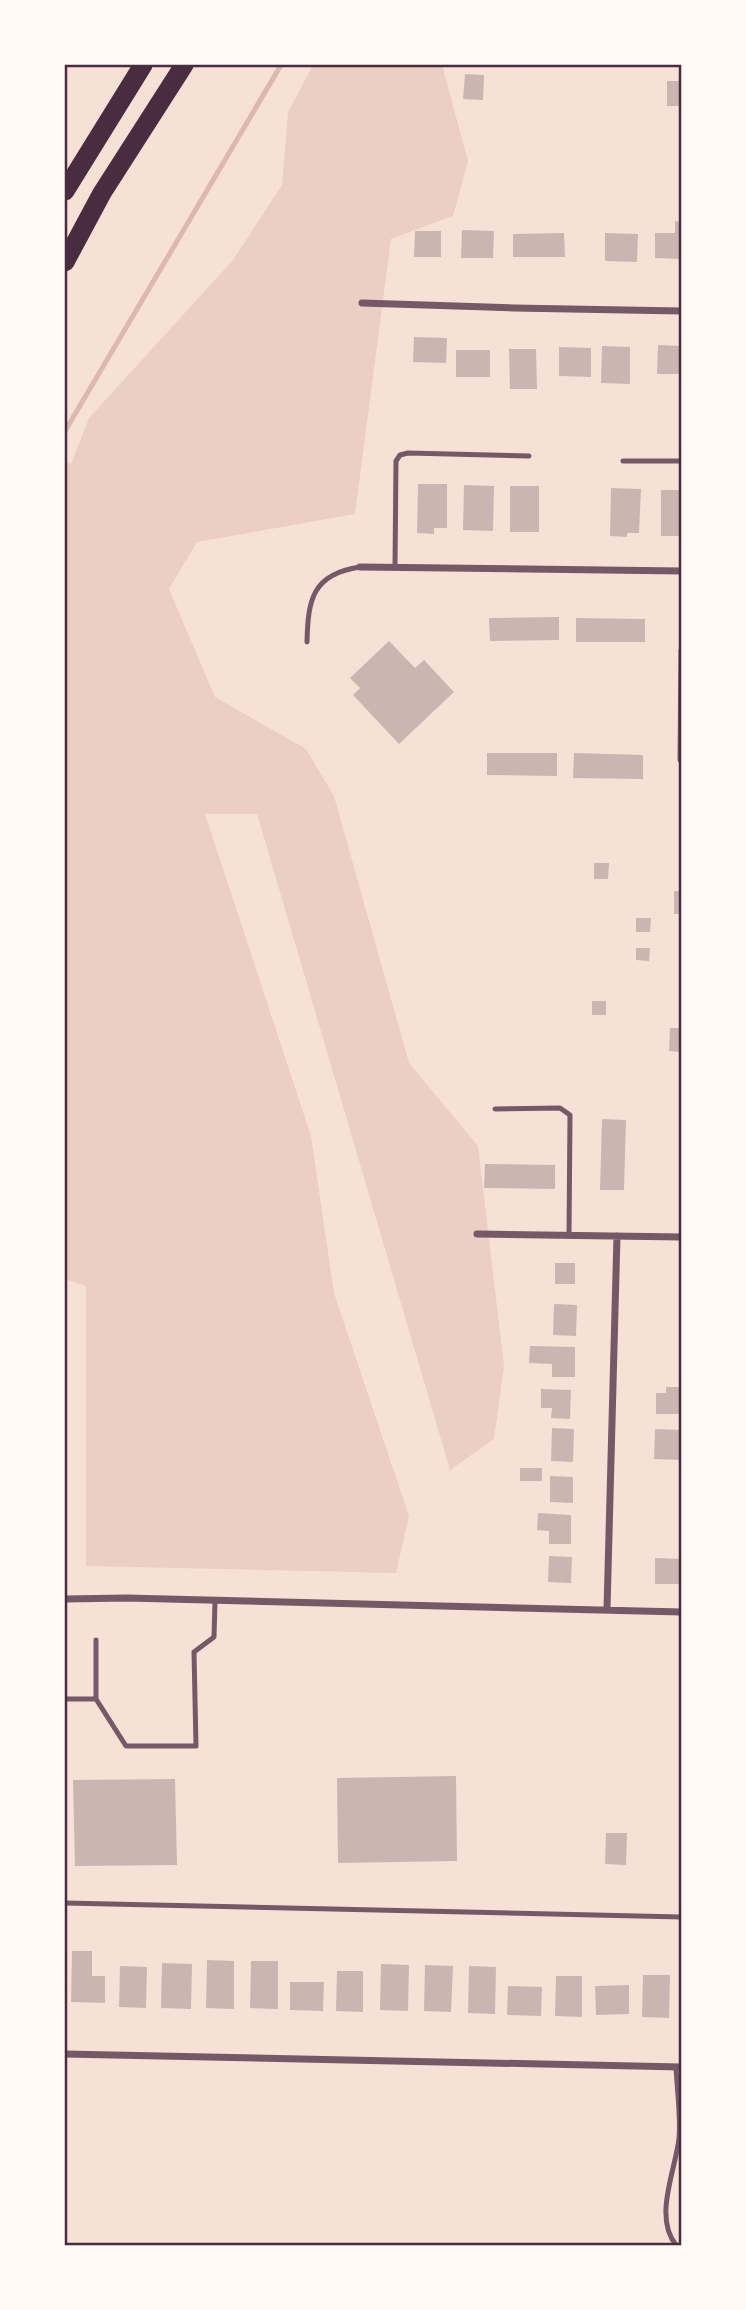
<svg xmlns="http://www.w3.org/2000/svg" width="746" height="2310" font-family="Signika,sans-serif">
<style>
.green{fill:#ebcfc5}
.lines{fill:none;stroke-linecap:round;stroke-linejoin:round}
.stream{stroke:#dcb8b0;stroke-width:5}
.building{fill:#ccb4b1}
.service{stroke:#755966;stroke-width:5}
.minor{stroke:#755966;stroke-width:7}
.motorway{stroke:#4a2c40;stroke-width:19}
.neatline{fill:none;stroke:#4a2c40;stroke-width:2.5}
</style>
<rect width="100%" height="100%" fill="#f7e1d7"/>
<path class="green" d="M313 65H442L468 161 453 216 391 239 355 514 197 542 169 589 215 697 306 749 334 796 409 1063 478 1146 504 1366 494 1439 450 1470 257 814H205L311 1136 334 1293 409 1516 396 1573 86 1566V1286L65 1279V461L71 464 89 418 233 260 282 185 288 112Z"/>
<g class="lines">
<path class="stream" d="M65 431 281 65"/>
</g>
<path class="building" d="M465 74 484 75 483 100 463 99Z
M667 81H681V106H667Z
M675 221 681 222V259L655 258V233H675Z
M462 230 494 231 493 258H461Z
M415 231H441V257H414Z
M564 233 565 257H513V234Z
M605 233 638 234 637 262 605 261Z
M414 337 447 338 446 363 413 362Z
M658 345 681 346V374H657Z
M602 346 630 347V384L601 383Z
M559 347 591 348V377L559 376Z
M509 349H536L537 389H510Z
M456 350H490V377H456Z
M418 484H447V528H434V534L417 533Z
M464 485 494 486 493 531 463 530Z
M510 486H539V532H510Z
M611 488 641 489 639 533H627V537L610 536Z
M661 490H681V536H661Z
M559 617V640L490 641 489 618Z
M576 618 645 619V642H576Z
M389 641 415 668 424 660 454 692 399 744 353 695 360 688 350 678Z
M487 753H557V776L487 775Z
M574 753 643 755V779L573 778Z
M594 863H609L608 879H594Z
M674 891H681V914H674Z
M636 918H651L650 932H636Z
M636 948H650L649 961 636 960Z
M592 1001H606V1015H592Z
M670 1028H681V1052L669 1051Z
M602 1119 626 1120 624 1190H600Z
M485 1164 555 1165V1189L484 1188Z
M555 1263H575V1284H555Z
M554 1304 577 1305 576 1336 553 1335Z
M530 1346 575 1347V1377H552V1364L529 1363Z
M666 1387H681V1414H656V1393H666Z
M541 1389 571 1390 570 1419 551 1418 552 1408H541Z
M552 1428 574 1429 573 1462 551 1461Z
M655 1429 681 1430V1460L654 1459Z
M520 1468H542V1481H520Z
M550 1476 573 1477V1503L550 1502Z
M538 1513 571 1515V1544H549V1531L537 1530Z
M549 1556 572 1557 571 1583 548 1582Z
M655 1558 681 1559V1584H655Z
M456 1776 457 1861 338 1863 337 1778Z
M175 1779 177 1865 75 1866 73 1780Z
M606 1833H627L626 1865 605 1864Z
M72 1951H92V1976H105V2003L71 2002Z
M207 1960 234 1961V2009L206 2008Z
M251 1961H278V2009L250 2008Z
M162 1963 192 1964 191 2009 161 2008Z
M381 1964 409 1965 408 2011 380 2010Z
M425 1965 453 1966 451 2012 424 2011Z
M120 1966 147 1967 146 2008 119 2007Z
M469 1966 496 1967 495 2014 468 2013Z
M337 1971H363V2012L336 2011Z
M643 1975H670L669 2018 642 2017Z
M556 1976H582V2017L555 2016Z
M290 1982H324L323 2011 290 2010Z
M629 1985V2014L596 2015 595 1986Z
M508 1986 542 1987 541 2016 507 2015Z"/>
<g class="lines">
<path class="service" d="M623 461H681
M395 567 396 461 400 455 408 453 529 456
M307 642C308 600 312 574 360 567
M680 760 681 650
M495 1109 560 1108 570 1115 569 1235
M96 1640V1699
M65 1699H96L126 1746H196L194 1652 214 1637 215 1601
M65 1903 681 1917
M676 2067C677 2090 681 2116 679 2138 676 2169 653 2217 676 2245"/>
<path class="minor" d="M362 303 514 308 681 311
M360 567 681 571
M477 1234 681 1237
M65 1599 127 1598 681 1612
M607 1609 617 1236
M65 2054 681 2067"/>
<path class="motorway" d="M65 191 143 65
M65 262 102 193 184 65"/>
</g>
<rect width="746" height="2310" fill="none" stroke="#fffaf5" stroke-width="133"/>
<rect x="66" y="66" width="614" height="2178" class="neatline"/>
</svg>
